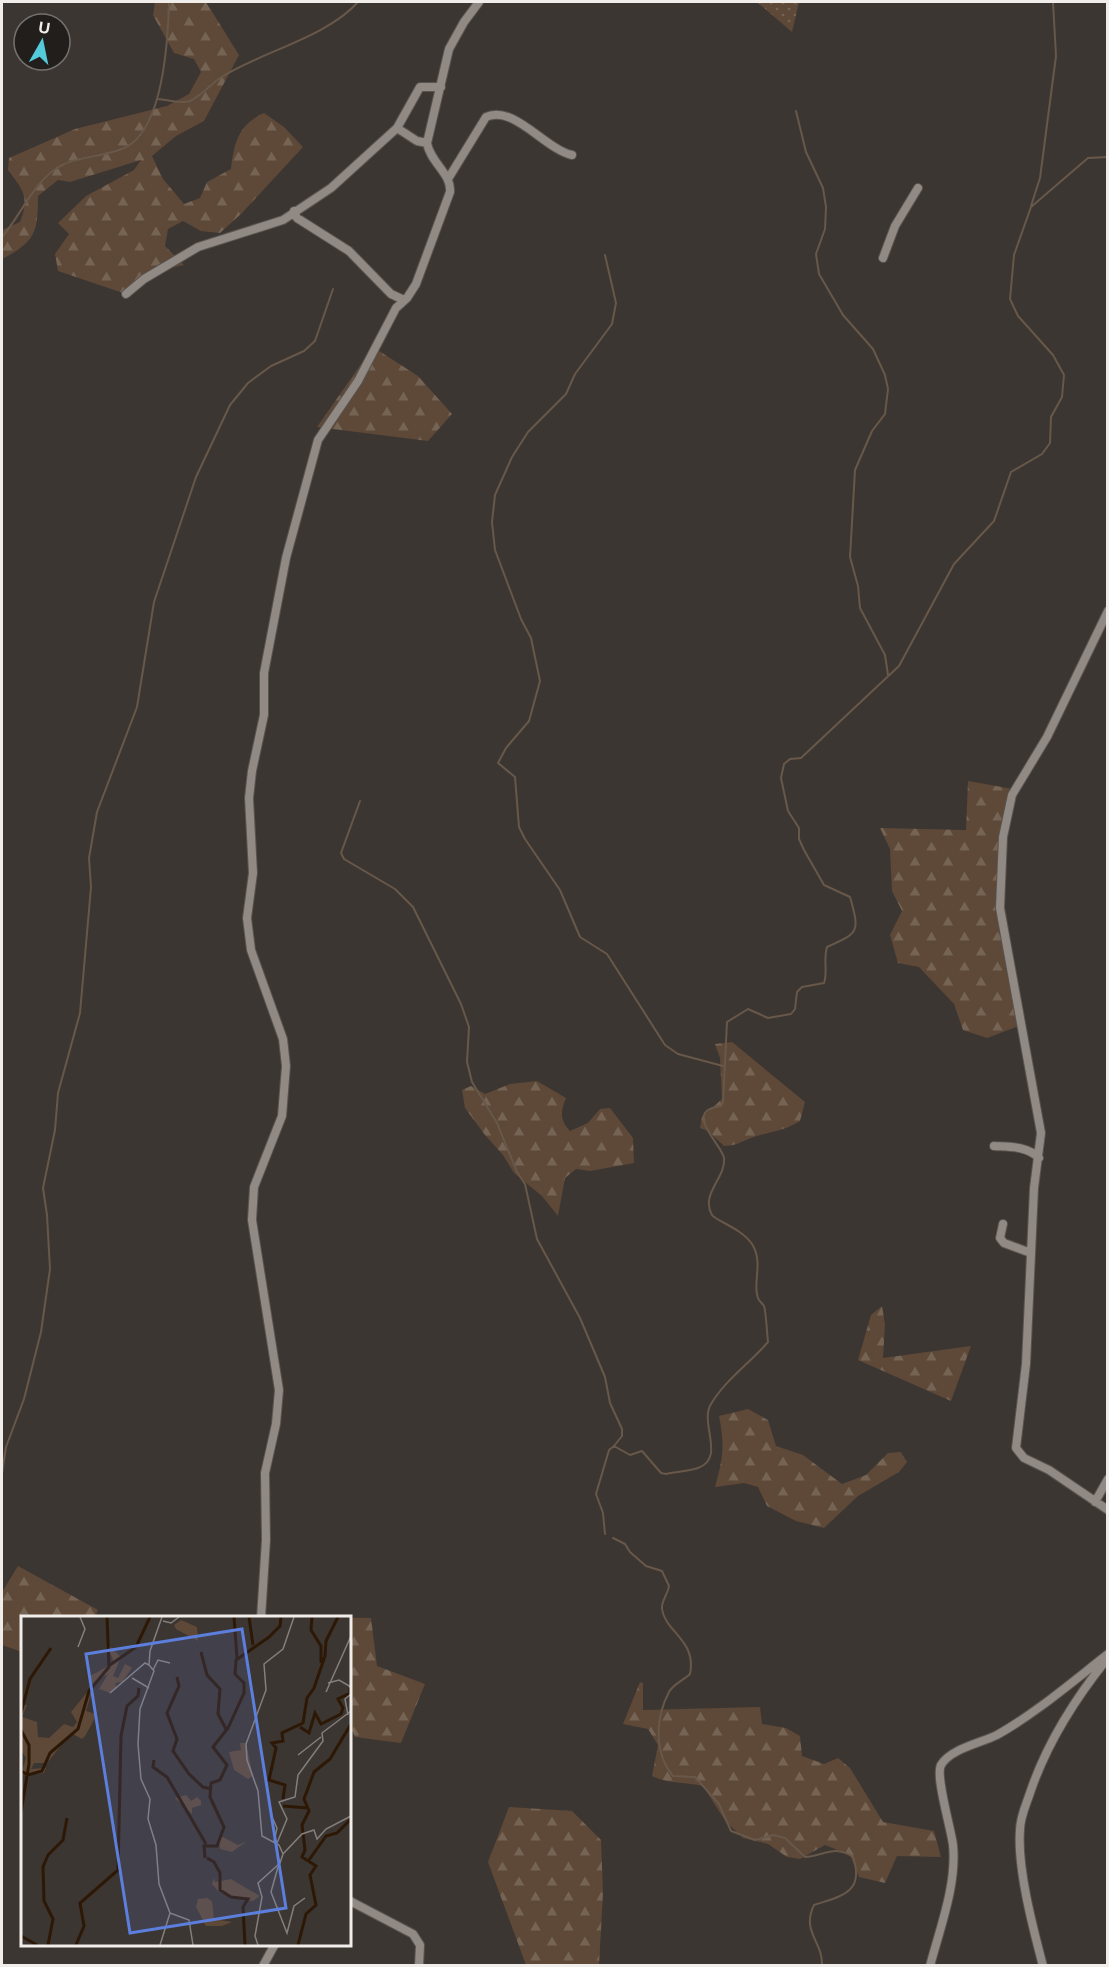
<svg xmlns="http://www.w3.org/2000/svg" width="1109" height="1967" font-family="Helvetica,sans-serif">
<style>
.grass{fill:url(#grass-dots)}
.forest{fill:url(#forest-firs)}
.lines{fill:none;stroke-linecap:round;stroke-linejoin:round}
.stream{stroke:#68584a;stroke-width:2}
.minor-casing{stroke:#585450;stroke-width:10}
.minor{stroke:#908984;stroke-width:8}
.inset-river{fill:none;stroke:#2d1806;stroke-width:3}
.inset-road{fill:none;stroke:#847f7c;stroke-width:1.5}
.view{fill:#5c7edd;fill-opacity:0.15;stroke:#5c7edd;stroke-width:3}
.inset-edge{fill:none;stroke:#f0edea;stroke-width:3}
</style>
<defs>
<pattern id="grass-dots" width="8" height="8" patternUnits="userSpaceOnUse" patternTransform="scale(1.5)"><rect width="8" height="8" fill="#5e4837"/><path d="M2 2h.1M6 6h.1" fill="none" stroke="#756354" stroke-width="1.8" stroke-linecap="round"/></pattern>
<pattern id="forest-firs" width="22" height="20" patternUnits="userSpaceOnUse" patternTransform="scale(1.5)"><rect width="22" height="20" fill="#5e4837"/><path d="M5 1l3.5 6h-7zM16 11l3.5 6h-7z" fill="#756354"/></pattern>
</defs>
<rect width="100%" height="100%" fill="#3c3632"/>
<path class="grass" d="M757 2H799L792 32Z"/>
<path class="forest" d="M155 2H206L239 55 204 121 176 136 152 156 163 179 184 204 200 198 207 182 231 169C234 142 239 124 264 113L284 127 303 147 241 214 220 233 201 231 183 221 168 229 165 246 184 265 156 271 126 294 58 271 55 254 69 234 58 223 86 196 134 170 141 160 70 182 58 180 38 196C38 233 35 242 2 259V230L20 222C30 197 23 190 8 170L9 158 75 129 167 106 189 94 201 72 194 59 174 53 153 15Z
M373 347 418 376 452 414 428 441 317 427Z
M968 781 1013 789 998 881 1021 1025 987 1038 963 1030 954 1004 919 967 898 963 890 935 902 911 892 891 890 849 880 828 966 830Z
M732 1042 805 1102 800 1121C780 1133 770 1131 751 1138 740 1142 736 1146 724 1146L708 1131 700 1128 702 1117 722 1099 720 1058 715 1044Z
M537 1081 566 1098C560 1112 560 1120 570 1131L588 1123 600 1109 610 1108 633 1138 634 1163 590 1171 576 1169 565 1178 558 1216 542 1196 514 1173 503 1155 485 1135 465 1108 462 1090 471 1086 485 1094 510 1084Z
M882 1306 885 1324 883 1358 971 1346 951 1401 858 1360 871 1315Z
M748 1409 768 1420 776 1446 803 1455 842 1484 866 1475 888 1453 901 1452 907 1462 899 1472 858 1496 824 1528 796 1521 767 1506 758 1487 744 1483 715 1487C723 1459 725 1445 719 1416Z
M18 1566 98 1610 95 1617 22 1618V1652L2 1645V1592Z
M305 1617 371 1618 377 1666 425 1684 401 1743 355 1737 350 1726V1618Z
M640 1682 643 1683V1710L760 1707 762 1724 786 1728 800 1736 802 1756 824 1764 838 1758 850 1768 883 1822 934 1831 941 1857 897 1856 885 1883 859 1877 850 1855 825 1845 800 1859 787 1857 768 1844 743 1838 726 1822 703 1786C685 1782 668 1784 652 1776L658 1745 648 1729 623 1724Z
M509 1807 572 1811 601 1840 603 1893 599 1965H526L488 1862Z"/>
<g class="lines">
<path class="stream" d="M158 99C168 100 181 104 190 101 201 96 210 85 220 78 260 52 326 38 358 2
M796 111 806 152 823 188 826 207 825 229 816 254 819 274 843 315 873 349 885 375 888 389 885 414 872 431 855 470 850 557 858 586 860 608 885 655 888 675
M1031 206 1040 178 1056 56 1053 2
M2 237C21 215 34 181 60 166 79 156 102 157 122 149 164 133 168 39 169 2
M605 255 616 303 612 324 575 374 566 394 528 432 512 457 495 495 492 522 495 550 521 619 531 638 540 681 529 721 506 748 498 763 515 777 519 827 525 839 560 890 580 937 607 954 665 1045 678 1054 723 1066
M360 801 341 853 344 859 395 889 413 907 461 1004 469 1027 467 1062 472 1082 497 1123 517 1172 525 1184 537 1239 580 1318 605 1377 610 1403 622 1429V1436L614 1446
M2 1473 6 1447 24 1399 41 1332 50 1269 47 1215 43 1188 55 1130 58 1093 80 1013 91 887 89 858 97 812 137 707 154 602 196 477 230 405 248 383 271 366 304 351 315 341 333 289
M605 1534 603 1513 596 1494 609 1450 614 1446 630 1455 642 1451 661 1473 666 1474C676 1472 689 1471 698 1468 726 1458 699 1423 711 1404 725 1380 750 1363 768 1342 767 1334 766 1311 764 1306 762 1303 759 1301 758 1298 752 1283 764 1263 752 1244 741 1228 716 1221 712 1215 700 1194 726 1178 724 1158 722 1144 681 1111 721 1106L723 1102 727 1022 748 1009 768 1018 791 1014 795 1009 797 992 802 987 824 983C828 972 823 960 827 947 859 933 860 932 850 897L824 885 804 850 799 839V828L788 811 781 778 784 764 790 759 801 758 899 666 954 564 994 521 1011 472 1042 454 1050 443 1051 417 1062 397 1064 375 1053 355 1018 316 1010 299 1014 255 1031 207 1088 158 1108 157
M613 1538 625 1544 630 1552 646 1566 662 1571 669 1586C668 1594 661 1601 662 1609 665 1632 697 1640 690 1674 684 1680 673 1684 669 1692 655 1718 654 1753 673 1776L695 1777 719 1804 731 1831 755 1840 774 1835 785 1838 805 1857C824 1856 834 1844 853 1857 865 1893 841 1896 814 1905 801 1932 823 1941 822 1966"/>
<g class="minor-casing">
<path id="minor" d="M397 128 420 87H441
M448 179 486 117C513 104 545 149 572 155
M294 211 297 218 349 251 391 294 404 300
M883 258 895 226 918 188
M126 294 144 279 198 247 283 220 331 188 397 128 417 141 427 143
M1108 611 1047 737 1012 795 1003 837 1000 908 1041 1133 1034 1188 1026 1364 1016 1448 1024 1458 1049 1470 1108 1510
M994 1146C1010 1147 1027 1146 1039 1158
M1003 1224 1000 1238 1004 1243 1031 1253
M1095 1502 1108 1479
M261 1618 266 1540 265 1473 276 1424 279 1390 252 1220 254 1187 282 1116 286 1066 283 1039 251 950 247 918 253 873 249 798 252 771 264 715V673L286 558 318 440 358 381 396 308 407 298 416 284 450 192C452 174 430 162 427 143L449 49 464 22 479 2
M350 1901 413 1934 420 1945 419 1966
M263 1966 275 1944
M930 1966C940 1928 957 1884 953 1845 951 1828 935 1776 941 1765 950 1749 981 1743 997 1735 1036 1713 1072 1682 1108 1654
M1043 1966C1033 1928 1017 1868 1020 1830 1020 1816 1027 1803 1031 1790 1048 1741 1074 1700 1107 1659"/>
</g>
<use href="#minor" class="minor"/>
</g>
<g transform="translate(21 1616)">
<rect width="330" height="330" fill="#3c3632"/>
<path d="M160 4 176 11 177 25 155 13 153 9Z" fill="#5e4837"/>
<path d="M86 28 100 41 92 60 97 62 104 48 111 52 101 66 94 67 96 72 89 77 78 73 87 58 74 65 65 95 74 98 73 104 64 120 61 123 50 117 26 147H13L10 153 25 152 23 157 0 159 5 142 0 134V89H6L1 101 16 106 17 121 28 122 43 108 52 111 56 106 50 96 72 69 69 60 93 47ZM219 127H225L232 160 227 163 213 154 208 136 220 134ZM165 179 170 185 176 181 180 185V189L171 192V198L154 182ZM202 221 217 229 226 225 211 236 199 233 198 222ZM193 262 194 266 210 263 239 280 232 285 211 282 197 275 191 268ZM186 282 191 285 193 303 211 306 201 310H185L175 291 177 283Z" fill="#5e4837"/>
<path class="inset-river" d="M213 1 216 42M228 1 232 29M291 1 290 14 300 30V47M180 36 186 59 199 73 197 98 205 113M89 49 115 31 129 1M156 61 158 70 146 97 156 123 152 135 168 158 182 171 191 173M0 97 9 63 30 32M279 111 288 117 294 97 300 108 320 98 322 92 317 83 329 77V72M0 114 8 129V148L0 196M133 144 132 151 146 161 185 228M0 155 7 159 21 155 29 137 57 113 68 75 88 51 86 1M262 183 264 169 248 164 255 132 251 127 262 125 261 117 282 107 286 82 293 72 304 40 305 25 317 1M262 190 287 192M184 242 183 230H196L203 211 189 181 190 167 199 164 206 149 192 131 207 112 223 77V67L214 58 215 44 248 21 259 10 260 1M186 242 193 246 199 257V274L210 281 227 283 222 291 224 329M288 244 305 220 316 217 330 203M0 320 16 329M27 329 32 303 23 285 22 251 27 239 42 224 46 202M55 329 63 310 59 287 97 254 100 120 106 90 117 80 118 72M277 329 285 298 295 289 289 259 295 250 281 241 284 234 281 209 288 195 283 183 293 156 309 143 330 108"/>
<path class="inset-road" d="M142 5 150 7 158 1M57 31 64 13 59 1M132 54 137 44 149 47M111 62 128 72M307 67 318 64 330 71M305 76 330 20M89 77 124 47 128 49M327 99 324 83 330 78M277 139 300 121M252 203 256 212 253 226M256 227 266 203 258 186 274 181 277 159 302 125 301 117 330 95M262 238 281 218 293 214 296 223 305 213 330 200M257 251 250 276 266 317 273 290 284 282M149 297 168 304 172 329M139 329 149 297 138 268 135 229 127 203 129 183 120 163 117 128 119 93 133 55 128 49 129 35 141 1M237 329 234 320 241 281 237 267 259 247 262 238 258 229 241 220 237 175 226 144 225 128 245 74 243 48 262 33 273 1"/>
<path class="view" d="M221 13 265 292 109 317 65 38Z"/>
<rect width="330" height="330" class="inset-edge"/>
</g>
<rect width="1109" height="1967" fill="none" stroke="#f0edea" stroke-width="6"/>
<g transform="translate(42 42) rotate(9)"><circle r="28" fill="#211e1c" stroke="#74716e" stroke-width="1.5"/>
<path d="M0-4.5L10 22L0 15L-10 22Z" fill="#53cbdb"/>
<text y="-9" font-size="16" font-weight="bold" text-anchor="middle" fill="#f0edea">U</text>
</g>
</svg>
